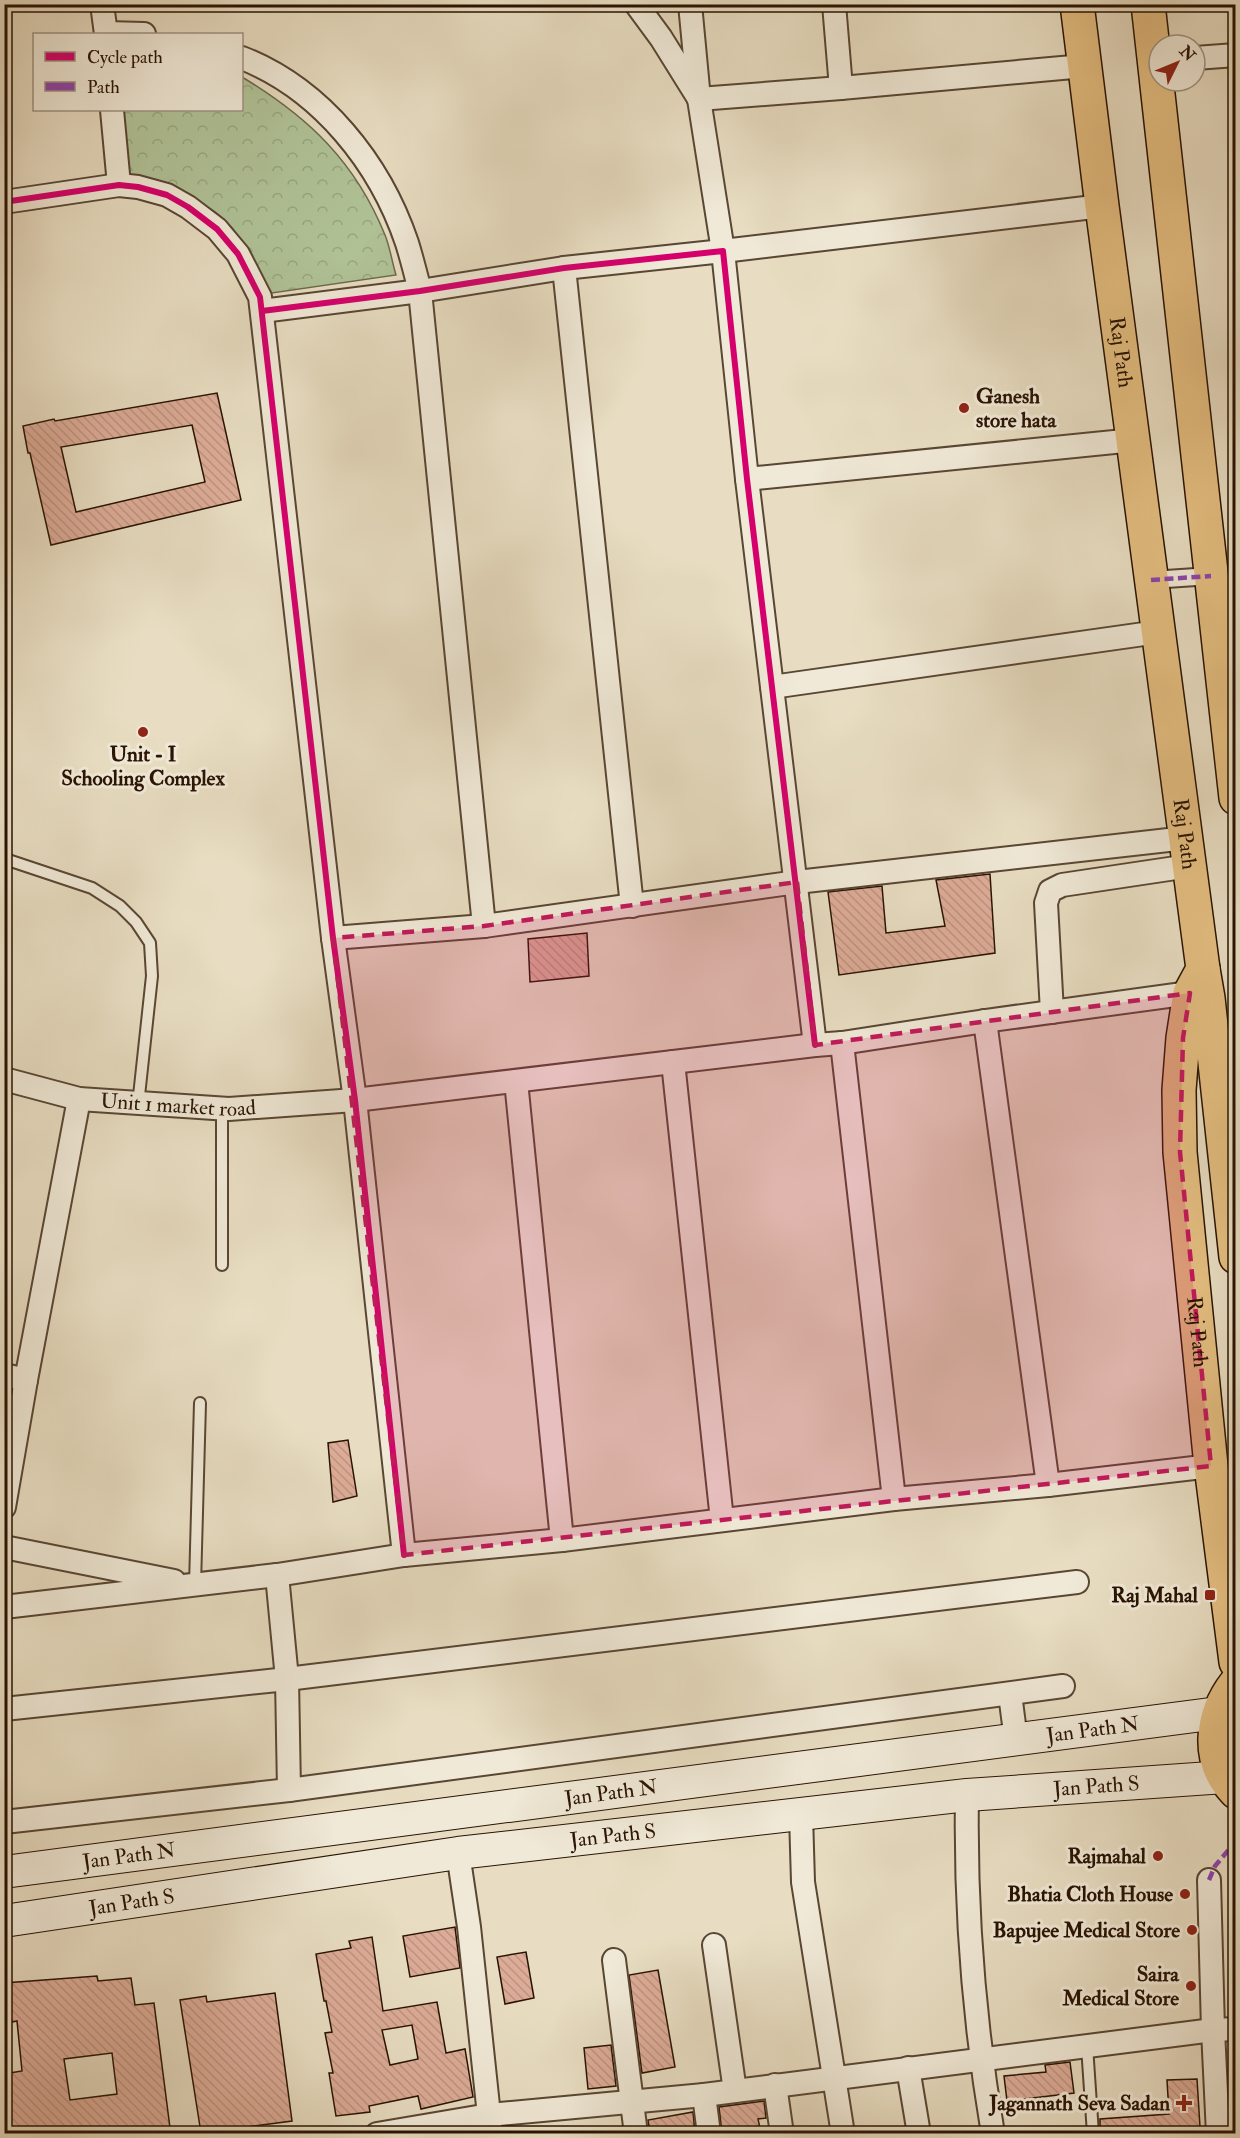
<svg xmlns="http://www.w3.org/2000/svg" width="1240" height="2138" font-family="'IM FELL Double Pica',serif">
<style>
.park{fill:url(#park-crowns);stroke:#6c6a4d;stroke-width:1.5}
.building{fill:url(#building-back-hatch);stroke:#291303;stroke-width:1.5;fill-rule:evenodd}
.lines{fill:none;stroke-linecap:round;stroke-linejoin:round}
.service-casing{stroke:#594633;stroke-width:14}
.pedestrian-casing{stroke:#594633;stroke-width:20}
.minor-casing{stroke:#594633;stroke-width:26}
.secondary-casing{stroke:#291303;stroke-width:34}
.primary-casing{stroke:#291303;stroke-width:36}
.service{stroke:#f0e9d7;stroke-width:10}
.pedestrian{stroke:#f0e9d7;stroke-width:16}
.minor{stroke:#f0e9d7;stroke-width:22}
.secondary{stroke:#f0e9d7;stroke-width:32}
.primary{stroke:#e4be81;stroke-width:33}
.quiet{stroke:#8e44ad;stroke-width:4.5;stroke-dasharray:9 4.5;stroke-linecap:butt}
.cycleway-casing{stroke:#f0e9d7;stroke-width:10}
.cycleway{stroke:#d6006c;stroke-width:6}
.marked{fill:#c2185b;fill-opacity:0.2;stroke:#c2185b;stroke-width:4.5;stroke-dasharray:12 8;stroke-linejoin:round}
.poi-dot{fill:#8f2418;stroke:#f0e9d7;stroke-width:2}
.labels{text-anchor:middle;stroke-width:6;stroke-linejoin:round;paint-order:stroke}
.street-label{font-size:21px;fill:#291303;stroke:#f0e9d7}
.poi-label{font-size:21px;font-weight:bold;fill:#291303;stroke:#f0e9d7;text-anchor:end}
</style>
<defs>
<pattern id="park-crowns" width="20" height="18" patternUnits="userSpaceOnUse" patternTransform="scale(1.5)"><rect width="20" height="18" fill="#b0c297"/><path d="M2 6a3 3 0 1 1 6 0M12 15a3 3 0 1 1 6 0" fill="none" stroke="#97a680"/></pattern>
<pattern id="building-back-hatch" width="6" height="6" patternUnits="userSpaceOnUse" patternTransform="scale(1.5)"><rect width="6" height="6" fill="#ddac98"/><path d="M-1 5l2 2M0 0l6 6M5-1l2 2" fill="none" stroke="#be9381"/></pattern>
</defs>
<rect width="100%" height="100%" fill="#e8ddc2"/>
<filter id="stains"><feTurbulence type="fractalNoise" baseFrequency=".00333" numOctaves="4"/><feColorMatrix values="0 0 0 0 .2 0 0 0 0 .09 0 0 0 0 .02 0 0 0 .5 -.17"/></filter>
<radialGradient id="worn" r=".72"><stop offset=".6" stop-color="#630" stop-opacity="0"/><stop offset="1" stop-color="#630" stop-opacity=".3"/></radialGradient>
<path class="park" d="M242 77C308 117 355 161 385 235 390 247 392 262 396 275L265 294C255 272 247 247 232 228 206 196 161 188 124 175L118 110H242Z"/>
<path class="building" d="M217 393 241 500 51 545 30 453H28L23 426 54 419 55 421ZM192 425 205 482 76 512 61 447Z
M990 874 995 953 839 975 828 892 882 886 886 933 945 926 936 880Z
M587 933 589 976 530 982 528 939Z
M348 1440 357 1496 333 1502 328 1443Z
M455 1927 460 1968 410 1977 403 1936Z
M372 1937 383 2011 437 2002 446 2053 465 2049 473 2097 421 2109 418 2096 369 2106 370 2112 336 2116 329 2073H333L325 2033 332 2032 326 2001H324L316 1954 351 1948 349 1941ZM412 2025 418 2059 390 2065 382 2030Z
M526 1952 534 1998 505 2004 497 1957Z
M658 1970 675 2067 642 2073 629 1975Z
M97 1976 98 1981 131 1978 135 2005 154 2003 170 2128 139 2133H4V2074L22 2071 17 2021 12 2022 11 2017H4V1983ZM112 2053 117 2094 70 2100 64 2059Z
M275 1993 292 2121 201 2133 180 2000 206 1996 207 2002Z
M611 2045 616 2086 588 2089 584 2048Z
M1070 2062 1074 2093 1007 2101 1004 2076 1046 2072 1045 2065Z
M1197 2079 1200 2127 1151 2130V2133H1100V2119L1169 2114 1167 2080Z
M764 2101 766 2118 758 2119 761 2133H722L719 2107Z
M693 2112 695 2133H650L648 2120Z"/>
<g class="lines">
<g class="service-casing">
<path id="service" d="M8 860 92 888 120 906 136 922 150 943 152 976 138 1105
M222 1109V1265
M195 1585 200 1403
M1087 2046 1093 2134"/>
</g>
<g class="pedestrian-casing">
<path id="pedestrian" d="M1151 580 1211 576"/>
</g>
<g class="minor-casing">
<g id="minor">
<path d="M102 4 106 34"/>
<path d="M636 4 661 38 699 99 841 88 1084 66"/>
<path d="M690 4 699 99 723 251 1102 206"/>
<path d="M834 4 841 88"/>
<path d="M106 33 144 34"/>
<path d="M242 58C321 89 380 163 407 243 412 259 416 275 420 291L484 926"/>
<path d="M1195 58 1236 55"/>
<path d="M112 110 119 185"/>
<path d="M4 202 119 185 138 187 167 195 188 207 217 229 238 254 260 297 333 938 355 1100 404 1555"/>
<path d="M564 268 632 906"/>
<path d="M262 311 420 291 564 268 723 251 747 479 815 1045"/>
<path d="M747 479 1134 440"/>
<path d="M772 687 1158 632"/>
<path d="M333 938 484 926 797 882 1186 838"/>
<path d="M1052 1012 1046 903 1050 891 1062 885 1189 866"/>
<path d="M985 1021 1048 1485"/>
<path d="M842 1043 894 1499"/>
<path d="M673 1062 722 1520"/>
<path id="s1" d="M4 1079 79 1099 229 1109 355 1100 815 1045 842 1043 985 1021 1190 993"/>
<path d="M516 1081 562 1540"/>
<path d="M4 1375 26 1380 79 1099"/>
<path d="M4 1507 26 1380"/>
<path d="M4 1547 174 1581"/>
<path d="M277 1575 287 1679 289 1790"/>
<path d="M4 1607 277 1575 404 1555 562 1540 894 1499 1048 1485 1211 1466"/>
<path d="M1010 1694 1016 1740"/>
<path d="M4 1709 287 1679 1077 1582"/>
<path d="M967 1795C965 1908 974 2022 993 2134"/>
<path d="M801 1815 803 1882 843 2134"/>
<path d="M4 1822 289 1790 1063 1686"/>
<path d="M458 1853 469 1927 491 2134"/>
<path d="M1209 1880 1213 2030 1218 2134"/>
<path d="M714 1945 735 2091"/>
<path d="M614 1960 636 2134"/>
<path d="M908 2068 919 2134"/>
<path d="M775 2085 782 2134"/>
<path d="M704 2095 709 2134"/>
<path d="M377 2134 489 2115 704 2095 1213 2030 1236 2029"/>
</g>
</g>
<g class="secondary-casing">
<g id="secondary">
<path id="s2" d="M4 1872 1218 1713"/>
<path id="s3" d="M4 1921 458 1853 967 1795 1225 1777"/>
</g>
</g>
<g class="primary-casing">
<g id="primary">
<path id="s4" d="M1077 4 1102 206 1203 969 1190 993 1183 1038 1179 1090 1180 1152 1211 1466 1236 1662"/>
<path d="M1148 4 1236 798"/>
<path d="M1203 969 1208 998 1236 1257"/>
<path d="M1236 1683C1211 1715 1205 1760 1236 1792"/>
</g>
</g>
<use href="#service" class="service"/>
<use href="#pedestrian" class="pedestrian"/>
<use href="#minor" class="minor"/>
<use href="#secondary" class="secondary"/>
<use href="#primary" class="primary"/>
<path class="quiet" d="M1151 580 1211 576
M1209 1880 1215 1866 1236 1841"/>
<g class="cycleway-casing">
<path id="cycleway" d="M4 202 119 185 138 187 167 195 188 207 217 229 238 254 260 297 333 938 355 1100 404 1555
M262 311 420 291 564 268 723 251 747 479 815 1045"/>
</g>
<use href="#cycleway" class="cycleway"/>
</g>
<path class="marked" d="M797 882 815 1045 1190 993 1183 1038 1180 1152 1211 1466 404 1555 333 938 484 926Z"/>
<g class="poi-dot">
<circle cx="964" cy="408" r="6"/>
<circle cx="143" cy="732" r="6"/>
<rect x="1204" y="1589" width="12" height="12" rx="3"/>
<circle cx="1158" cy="1856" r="6"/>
<circle cx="1185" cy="1894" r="6"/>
<circle cx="1192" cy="1930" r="6"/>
<circle cx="1191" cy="1986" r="6"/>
<path d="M1181 2094h6v6h6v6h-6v6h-6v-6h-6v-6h6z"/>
</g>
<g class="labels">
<g class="street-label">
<text dy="7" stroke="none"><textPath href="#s4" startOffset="351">Raj Path</textPath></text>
<text dy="7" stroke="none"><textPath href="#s4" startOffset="837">Raj Path</textPath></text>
<text dy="7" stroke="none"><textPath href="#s1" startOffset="177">Unit 1 market road</textPath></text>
<text dy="7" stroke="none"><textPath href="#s4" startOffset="1341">Raj Path</textPath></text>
<text dy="7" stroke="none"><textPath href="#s2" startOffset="1098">Jan Path N</textPath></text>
<text dy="7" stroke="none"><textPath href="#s3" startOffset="1101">Jan Path S</textPath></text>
<text dy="7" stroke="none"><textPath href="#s2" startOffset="612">Jan Path N</textPath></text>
<text dy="7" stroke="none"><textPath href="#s3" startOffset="615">Jan Path S</textPath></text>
<text dy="7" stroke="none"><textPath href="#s2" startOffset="126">Jan Path N</textPath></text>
<text dy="7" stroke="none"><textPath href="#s3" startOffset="129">Jan Path S</textPath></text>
</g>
<g class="poi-label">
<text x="976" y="403" text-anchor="start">Ganesh<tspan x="976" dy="24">store hata</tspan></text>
<text x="143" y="761" text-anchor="middle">Unit - I<tspan x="143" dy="24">Schooling Complex</tspan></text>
<text x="1198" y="1602">Raj Mahal</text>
<text x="1146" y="1863">Rajmahal</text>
<text x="1173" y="1901">Bhatia Cloth House</text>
<text x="1180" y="1937">Bapujee Medical Store</text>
<text x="1179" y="1981">Saira<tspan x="1179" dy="24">Medical Store</tspan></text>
<text x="1170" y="2110">Jagannath Seva Sadan</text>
</g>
</g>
<rect width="1240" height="2138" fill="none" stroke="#e8ddc2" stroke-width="24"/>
<rect x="6" y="6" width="1228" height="2126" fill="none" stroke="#291303" stroke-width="3"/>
<rect x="12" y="12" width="1216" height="2114" fill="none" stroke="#291303" stroke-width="1.5"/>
<rect x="33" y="33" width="210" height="78" fill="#f0e9d7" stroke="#a09382" stroke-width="1.5"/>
<rect x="45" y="52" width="30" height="9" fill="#d6006c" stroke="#a09382" stroke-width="1.5"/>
<text x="87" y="63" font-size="18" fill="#291303">Cycle path</text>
<rect x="45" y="82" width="30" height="9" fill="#8e44ad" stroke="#a09382" stroke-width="1.5"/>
<text x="87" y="93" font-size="18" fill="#291303">Path</text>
<g transform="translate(1177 63) rotate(47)"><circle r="28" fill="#f0e9d7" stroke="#a09382" stroke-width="1.5"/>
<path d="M0-4.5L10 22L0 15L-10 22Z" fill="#8f2418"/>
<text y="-9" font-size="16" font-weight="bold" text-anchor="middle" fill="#291303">N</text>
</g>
<rect width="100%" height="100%" filter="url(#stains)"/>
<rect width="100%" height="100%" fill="url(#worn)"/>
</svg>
